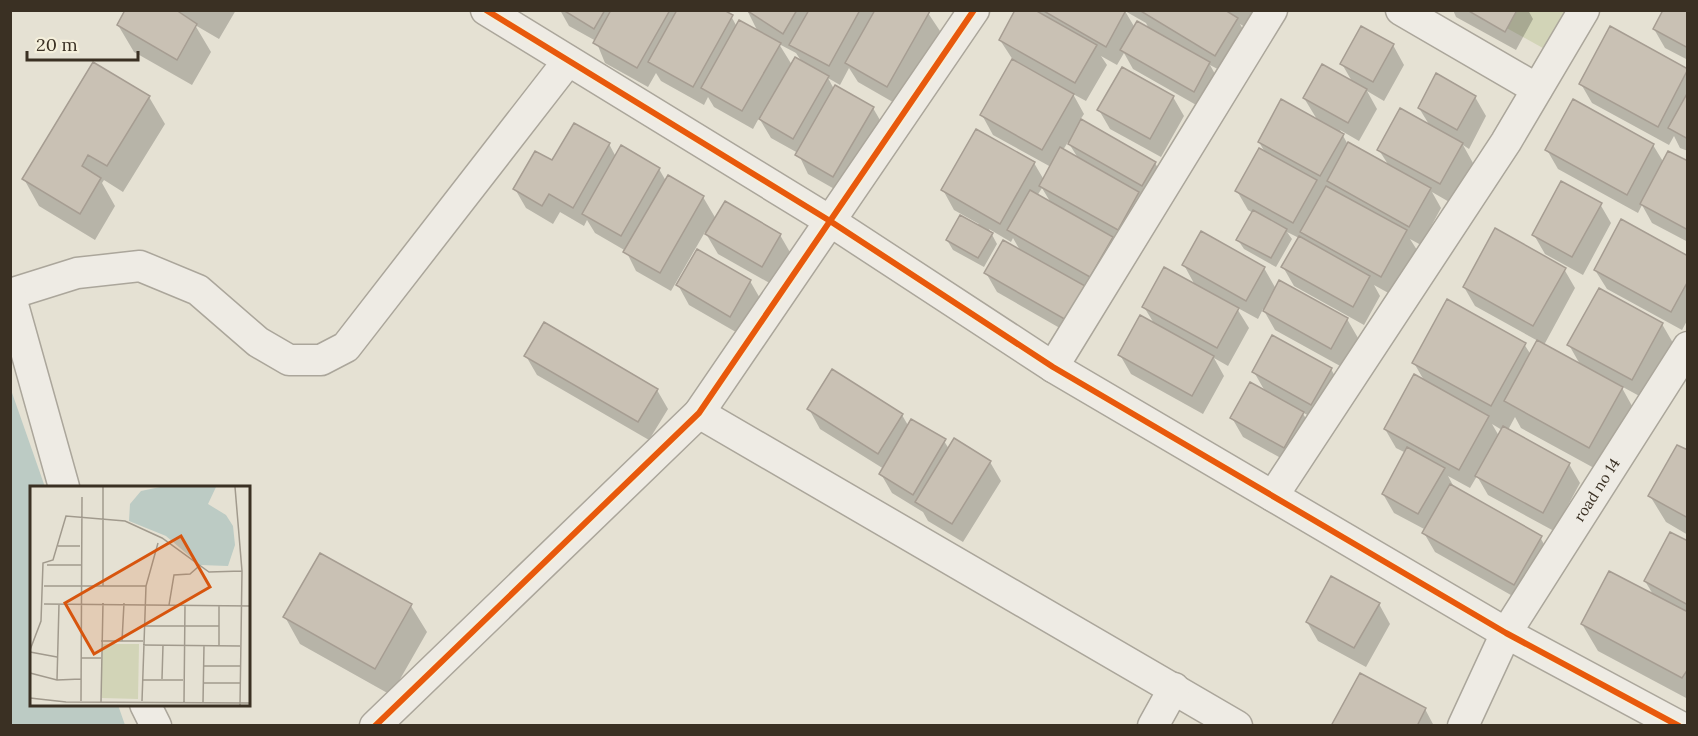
<svg xmlns="http://www.w3.org/2000/svg" width="1698" height="736" font-family="Lora,serif">
<style>
.green{fill:#d2d4b7}
.water{fill:#bccbc4}
.shadow{fill:#0003;fill-rule:evenodd}
.building{fill:#c9c1b4;stroke:#a69d92;stroke-width:1.5}
.lines{fill:none;stroke-linecap:round;stroke-linejoin:round}
.street-casing{stroke:#aba69b;stroke-width:33}
.street{stroke:#eeebe4;stroke-width:30}
.cycleway-casing{stroke:#f4efdb;stroke-width:10}
.cycleway{stroke:#e8590c;stroke-width:6}
.labels{text-anchor:middle;stroke-width:4.5;stroke-linejoin:round;paint-order:stroke}
.street-label{font-size:15px;fill:#3a3023;stroke:#f4efdb}
.inset-road{fill:none;stroke:#a19a8d;stroke-width:1.5}
.view{fill:#d7550e;fill-opacity:0.15;stroke:#d7550e;stroke-width:3}
.inset-edge{fill:none;stroke:#3a3023;stroke-width:3}
</style>
<rect width="100%" height="100%" fill="#e5e1d3"/>
<path class="green" d="M1476 11H1575L1550 52Z"/>
<path class="water" d="M10 387 45 487H32V704L118 705 125 725H11Z"/>
<path class="shadow" d="M127 10H236L219 39 195 25 211 52 192 85 134 52 118 25Z
M560 10H721L731 16 737 27 758 32 747 10H926L940 31 898 105 858 82 849 68 840 85 828 78 834 89 873 108 884 127 845 195 808 174 798 153 771 138 759 118 753 129 714 107 708 97 704 105 661 81 656 73 648 87 605 63 596 41 569 26ZM779 44 796 53 802 62 792 65Z
M1038 10H1267L1255 33 1240 24 1248 38 1227 74 1210 65 1220 83 1205 110 1133 69 1124 53 1117 65 1101 56 1107 65 1086 101 1073 94 1084 114 1080 120 1155 163 1166 182 1129 249 1113 239 1123 257 1104 312 1086 343 997 292 986 273 1021 252 1013 238 1011 242 989 229 997 244 984 267 953 250 947 240 979 224 954 210 943 190 1034 163 1044 180 1051 167 993 135 982 115 1013 60 1000 40 1040 15ZM1125 11 1146 23 1150 31 1135 28ZM1068 142 1078 158 1063 150ZM1042 188 1051 203 1037 196Z
M1453 10H1528L1533 19 1516 50 1456 17Z
M1688 10V60L1665 48 1654 29Z
M1611 28 1688 70V151L1680 148 1674 136 1669 145 1592 103 1581 84Z
M1393 45 1404 65 1384 101 1367 91 1377 109 1359 141 1340 130 1347 143 1389 166 1379 150 1430 126 1419 108 1475 97 1486 116 1469 149 1463 145 1473 163 1451 203 1432 192 1441 208 1421 245 1410 239 1417 250 1392 295 1374 285 1380 296 1364 325 1294 286 1283 267 1299 238 1287 232 1292 239 1276 267 1244 249 1238 240 1253 213 1248 210 1237 191 1266 154 1259 142 1318 121 1304 98 1353 83 1342 64Z
M149 97 165 124 123 192 104 180 102 183 115 206 95 240 39 206 24 179Z
M1173 97 1184 116 1161 157 1110 129 1099 110Z
M1574 102 1653 145 1664 163H1688V242L1652 223 1642 205 1638 213 1558 169 1547 150Z
M609 144 616 157 659 169 666 181 703 197 716 219 780 235 791 254 773 285 718 254 705 232 671 291 636 271 626 251 595 233 587 220 584 226 560 212 553 224 526 208 515 189 553 163Z
M1600 204 1611 223 1583 275 1545 254 1534 235Z
M1688 257V319L1682 330 1607 289 1595 270Z
M1184 265 1264 268 1276 289 1347 319 1358 338 1342 367 1275 330 1263 309 1258 319 1236 307 1249 328 1228 366 1214 358 1224 376 1203 414 1131 374 1120 355 1155 325 1144 307 1196 287Z
M1564 269 1575 288 1544 345 1581 366 1569 345 1662 324 1673 343 1643 398 1621 386 1637 415 1605 474 1521 428 1515 417 1508 430 1569 464 1580 483 1554 531 1488 495 1477 476 1470 488 1448 476 1455 489 1540 537 1551 557 1525 603 1435 552 1424 533 1426 530 1394 513 1383 494 1406 453 1396 448 1385 429 1425 382 1414 363 1524 344 1531 355 1538 341 1475 306 1464 287ZM1492 424 1502 430 1499 436Z
M750 281 761 300 741 335 689 305 678 285Z
M526 356 657 390 668 409 649 440 537 375Z
M1331 369 1342 389 1322 423 1302 412 1314 432 1295 466 1243 437 1232 418 1266 393 1254 372Z
M809 409 902 415 909 427 944 441 949 449 990 462 1001 481 963 542 928 521 923 512 892 493 881 474 884 469 820 429Z
M1688 452V535L1666 522 1650 496Z
M1688 543V699L1598 651 1582 624 1654 596 1645 581Z
M1379 604 1390 624 1366 667 1318 641 1307 622Z
M411 606 427 632 391 695 300 644 285 617Z
M1425 709 1434 726H1333Z"/>
<path class="building" d="M125 10H176L197 24 177 60 117 25Z
M563 10H605L594 29Z
M611 10H670L637 68 593 43Z
M677 10H724L733 15 693 87 648 62Z
M746 10H797L783 34Z
M809 10H860L829 66 789 45Z
M875 10 930 11 887 87 845 63Z
M1015 10H1035L1097 45 1075 83 999 40Z
M1042 10H1126L1106 47Z
M1139 10H1225L1238 18 1215 56Z
M1467 10H1517L1505 32Z
M1663 10H1688V48L1653 29Z
M739 20 781 43 742 111 701 88Z
M1137 21 1210 62 1194 92 1120 50Z
M1361 26 1394 44 1373 82 1340 64Z
M1610 26 1688 69 1658 127 1579 84Z
M795 57 829 76 793 139 759 119Z
M1012 59 1074 94 1042 150 980 115Z
M93 62 150 96 107 166 88 155 82 166 101 178 80 214 22 179Z
M1322 64 1367 89 1348 123 1303 98Z
M1122 67 1174 96 1150 139 1097 110Z
M1436 73 1476 96 1457 130 1418 108Z
M835 85 874 107 833 177 795 155Z
M1688 92V139L1668 128Z
M1281 99 1344 134 1320 176 1258 142Z
M1573 99 1654 144 1627 195 1545 150Z
M1400 108 1463 143 1440 184 1377 150Z
M1081 119 1156 162 1142 186 1068 144Z
M574 123 610 143 573 208 549 194 542 206 513 189 535 151 552 160Z
M976 129 1035 162 1000 224 941 190Z
M1348 142 1431 188 1409 227 1327 181Z
M621 145 660 168 621 236 582 214Z
M1060 147 1139 192 1118 230 1039 186Z
M1259 148 1317 180 1293 223 1235 191Z
M1668 151 1688 161V230L1640 204Z
M668 175 704 196 660 273 623 252Z
M1561 181 1602 203 1572 257 1532 235Z
M1326 186 1407 230 1381 277 1300 232Z
M1030 190 1113 237 1090 277 1007 230Z
M725 201 781 234 762 267 705 234Z
M1253 210 1287 229 1271 258 1236 240Z
M960 215 993 233 978 258 946 240Z
M1621 219 1688 256V281L1671 312 1594 270Z
M1495 228 1566 268 1533 326 1463 287Z
M1201 231 1265 267 1246 301 1182 265Z
M1299 236 1370 276 1353 307 1281 267Z
M1003 240 1094 291 1075 325 984 273Z
M697 249 751 280 730 317 676 285Z
M1164 267 1239 308 1217 348 1142 307Z
M1279 280 1348 318 1331 349 1263 311Z
M1599 288 1663 323 1632 380 1567 345Z
M1447 299 1526 343 1491 406 1412 363Z
M1140 315 1214 356 1192 396 1118 355Z
M544 322 658 389 638 422 524 356Z
M1272 335 1332 368 1311 405 1252 372Z
M1537 340 1623 387 1589 448 1504 401Z
M832 369 903 414 878 454 807 409Z
M1414 374 1489 416 1459 470 1384 429Z
M1250 382 1304 412 1284 448 1230 418Z
M911 419 946 439 913 495 879 474Z
M1503 426 1570 463 1543 513 1475 476Z
M954 438 991 461 952 524 915 502Z
M1677 445 1688 450V518L1648 496Z
M1407 447 1445 468 1418 514 1382 494Z
M1450 484 1542 536 1514 585 1422 533Z
M1670 532 1688 541V605L1644 581Z
M320 553 412 604 375 669 283 617Z
M1609 571 1688 612V669L1682 678 1581 624Z
M1331 576 1380 603 1354 648 1306 622Z
M1360 673 1426 708 1417 726H1331Z"/>
<g class="lines">
<g class="street-casing">
<g id="street">
<path d="M486 10 830 221 1053 367 1506 633 1679 726"/>
<path d="M1401 10 1537 89"/>
<path d="M10 294 77 273 140 266 198 290 258 342 289 360H321L346 347 568 61"/>
<path d="M10 294 64 487"/>
<path d="M1053 367 1272 10"/>
<path d="M699 413 1237 726"/>
<path d="M1273 496 1506 142 1584 10"/>
<path d="M145 704 156 726"/>
<path d="M375 726 699 413 974 10"/>
<path d="M1153 726 1174 688"/>
<path id="s1" d="M1463 726 1506 633 1688 347"/>
</g>
</g>
<use href="#street" class="street"/>
<g class="cycleway-casing">
<path id="cycleway" d="M486 10 830 221 1053 367 1506 633 1679 726
M375 726 699 413 974 10"/>
</g>
<use href="#cycleway" class="cycleway"/>
</g>
<g class="labels">
<g class="street-label">
<text dy="5" stroke="none"><textPath href="#s1" startOffset="272">road no 14</textPath></text>
</g>
</g>
<g transform="translate(30 486)">
<rect width="220" height="220" fill="#e5e1d3"/>
<path d="M72 158H109L108 213 72 212Z" fill="#d2d4b7"/>
<path d="M130 1H186L178 18 196 29 203 40 205 59 198 80 170 79 136 50 99 35 100 18 111 5Z" fill="#bccbc4"/>
<path class="inset-road" d="M73 1V100M205 1 212 85 210 220M28 60H50M17 79H51M14 100H116M14 118 221 120M139 119 144 89 160 88 168 81M113 140H189M71 155H113M92 155 94 117M113 159 210 160M189 159V119M0 164 11 135 13 77 23 74 36 30 95 35 132 52 179 86 212 85M0 166 27 171M51 172H71M174 180H211M0 187 27 194 51 193M132 193 133 159M27 194 29 118M113 194H153M173 197H210M0 212 36 216 221 217M51 215 52 11M112 215 116 100 128 57M71 216 73 117M154 216 155 119M173 217 174 159"/>
<path class="view" d="M151 50 180 101 64 168 35 117Z"/>
<rect width="220" height="220" class="inset-edge"/>
</g>
<rect width="1698" height="736" fill="none" stroke="#3a3023" stroke-width="24"/>
<path d="M27 51v9h111v-9" fill="none" stroke="#3a3023" stroke-width="3"/>
<text x="36" y="51" font-size="18" fill="#3a3023" stroke="#f4efdb" stroke-width="4.5" paint-order="stroke">20 m</text>
</svg>
